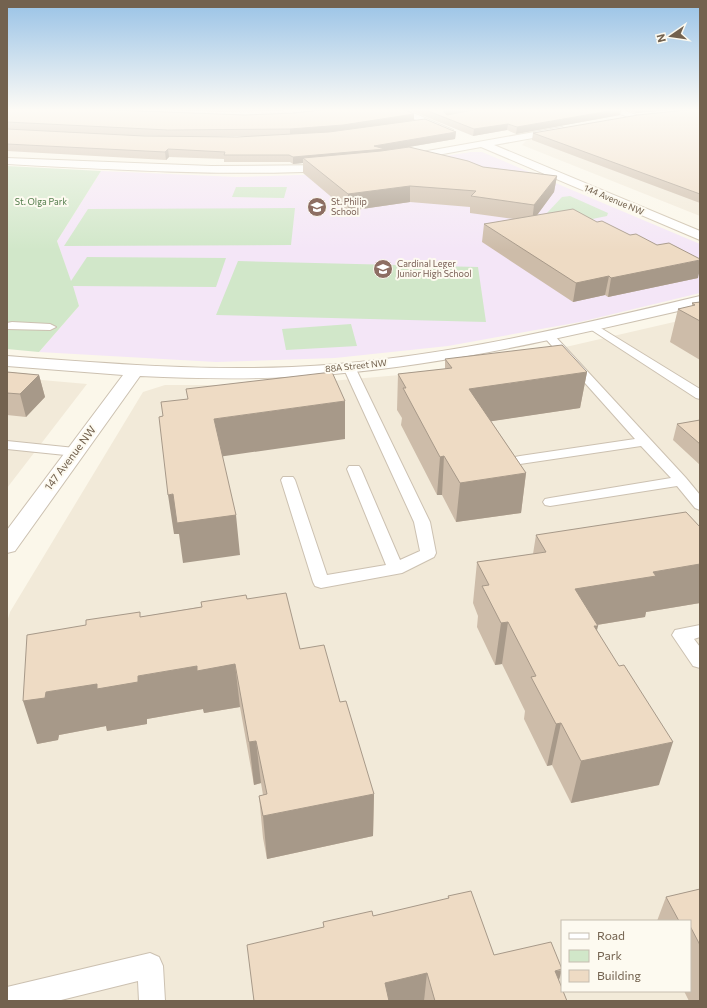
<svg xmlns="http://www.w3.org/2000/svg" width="707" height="1008" font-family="Commissioner,sans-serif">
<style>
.residential{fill:#f2ead9;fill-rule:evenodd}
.education{fill:#f4e6f7}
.green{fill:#d1e7c9}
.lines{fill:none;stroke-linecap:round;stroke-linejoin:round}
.lane-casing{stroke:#ccc1b1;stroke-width:2}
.street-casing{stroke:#ccc1b1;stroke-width:2}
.secondary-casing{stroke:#cec2ae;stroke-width:2}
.lane{fill:#fff;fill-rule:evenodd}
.street{fill:#fff;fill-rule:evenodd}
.secondary{fill:#fff;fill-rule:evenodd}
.wall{fill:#cdbca9;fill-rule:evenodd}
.shaded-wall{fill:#a79989}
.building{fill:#eedbc4;stroke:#a79989}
.labels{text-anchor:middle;stroke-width:4;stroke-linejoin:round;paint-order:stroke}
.far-street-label{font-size:9px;fill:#73624f;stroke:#fdfaf0}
.far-park-label{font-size:9px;fill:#537d4c;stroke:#fdfaf0}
.far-education-label{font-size:9px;fill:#785e54;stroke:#fdfaf0;text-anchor:start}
.street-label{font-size:11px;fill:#73624f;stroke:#fdfaf0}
</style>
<rect width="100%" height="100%" fill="#fbf7ea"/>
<path class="residential" d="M700 113V216L522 145 527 140Z
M700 316V1001H7V622L10 612 143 392 165 385H285L434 372 570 346ZM562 921H690V991H562Z
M7 377 87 384 7 488Z"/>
<path class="education" d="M471 152H482L700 244V293L580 322 448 346 335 358 216 362 39 352 79 306 57 241 101 171 237 177 329 174Z"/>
<path class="green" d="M7 166 101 171 57 241 71 281 87 257 226 258 216 287 73 286 79 306 39 352 7 349Z
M236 187H287L284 198 232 197Z
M570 196 608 213 607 216 558 226 546 214 562 197Z
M295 208 291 245 64 246 88 209Z
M238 261 478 267 486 322 216 315Z
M351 324 357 346 286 350 282 329Z"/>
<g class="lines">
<g class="lane-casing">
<path id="lane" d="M281 109H288L297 115 292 116Z
M12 322 50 324 56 327 50 330 7 329V323Z
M591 322 700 389V399L696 398 587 327 585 325Z
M548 332 552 333 686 478 700 495V510L695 508 677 486 550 506 545 505 543 502 545 499 550 498 671 478 641 446 520 464 515 463 513 460 515 457 520 456 635 439 544 337 542 335 544 333Z
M349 363 355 367 430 522 436 553 434 557 402 573 321 588 315 586 313 582 281 480 283 477H293L295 480 327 575 386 565 347 469 349 466H359L361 469 400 560 420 551 414 522 343 367Z
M7 441 75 448 80 449 82 452 80 455 75 456 7 449Z
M700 625V637L694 639 700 647V668L693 666 672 635 675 630Z
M150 953 159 957 163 966 165 1001H139L138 981 57 1001H7V987Z"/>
</g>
<g class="street-casing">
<path id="street" d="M606 109H620L642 117 637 120Z
M700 296V306C579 334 458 363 334 374 269 380 205 379 140 376L15 551 7 553V530L123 375 7 366V356C102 363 196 371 292 367 430 361 566 328 700 296Z"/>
</g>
<g class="secondary-casing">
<path id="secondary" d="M391 109H404L453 130 452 132H444Z
M562 127 567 130 566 132 494 145 700 231V240L481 147 405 161 400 158 405 155Z
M7 158 211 166 333 165 339 168 333 171C224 176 116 170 7 164Z"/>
</g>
<use href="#lane" class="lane"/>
<use href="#street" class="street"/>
<use href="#secondary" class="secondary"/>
</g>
<path class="wall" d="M7 109 245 115 414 114V120L456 132 455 139 409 147 483 167 557 176 554 192 537 215 698 278 608 297 605 295 573 302 482 242 484 224 514 219 470 213V207L410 202 348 211 303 173V163L293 164 290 162H224V159L169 157 166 160 7 151V129L159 136 7 129ZM187 136H262L237 137Z
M137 109H281V111L219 112Z
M407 109H621L620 115 516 134 507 130 473 136Z
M624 109H683L635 113Z
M700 109V203L532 140 533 133Z
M700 302V360L670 342 678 309 692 306V303Z
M445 359 587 372 580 408 491 421 526 473 521 513 456 522 442 495H437L401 425 402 418 397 410 398 374 445 369Z
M7 372 39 375 45 397 26 417 7 415Z
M700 420V465L673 440 677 424Z
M700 527V603L646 612 645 617 597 625V630L659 785 571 803 552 765 547 766 524 719 525 711 502 664 495 665 477 627 478 616 473 603 477 562 533 554 536 535Z
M247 599 300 649 340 702 374 794 373 836 267 859 263 838 259 796 263 795 261 783 254 785 240 707 204 713 203 709 147 719V724L107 731 106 726 59 735 58 740 37 744 86 625 140 612V617Z
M700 889V1001H689L684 991H690V921H657L666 897Z
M448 896 494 955 559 981 567 1001H254L324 927 323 922 373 916 448 899Z"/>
<path class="shaded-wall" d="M292 109H305L292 110Z
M453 109H486L443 117V111Z
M621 109 620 115 516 134 517 127Z
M636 109H683L635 113Z
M414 114V121L343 131 290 135V129Z
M508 124 507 130 473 136 474 129Z
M456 132 455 139 385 151 303 158V163L293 164V157L374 146Z
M168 149 169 157 166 160 165 152Z
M557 176 554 192 532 222 534 205Z
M410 186V202L348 211V194Z
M700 260V269L698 278 608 297 611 278Z
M609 276 605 295 573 302 576 283Z
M587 372 580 408 466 425 469 389Z
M39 375 45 397 26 417 20 394Z
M345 401V439L218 457 214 419Z
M444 456 442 495H437L440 457Z
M526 473 521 513 456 522 460 483Z
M173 494 236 515 240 555 183 563 179 534H174L168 495Z
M700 564V603L646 612 645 617 566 630 575 589 653 572Z
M508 622 502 664 495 665 501 623Z
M594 626H598L588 668Z
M235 664 240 707 204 713 203 709 147 719V724L107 731 106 726 59 735 58 740 37 744 23 701 46 692 197 666Z
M561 723 552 765 547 766 556 724Z
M256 741 261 783 254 785 249 742Z
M673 742 659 785 571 803 581 761Z
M374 794 373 836 267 859 263 816Z
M562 970 553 1001 555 971Z
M427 973 424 1001H384L385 983Z"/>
<path class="building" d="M7 109H88L245 115 294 113 329 109H403L414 114 343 125 290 129 168 130 7 122Z
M423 109H453L443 111 447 115 477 109H621L517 127 508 124 474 129Z
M695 109H700V194L533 133 638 115Z
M425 119 456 132 374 146 385 149 293 157 289 155H224L225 152 168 149 165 152 7 144V129L144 136 237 137 329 132Z
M409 147 468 161 483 167 557 176 534 205 471 196 476 191 410 186 348 194 303 158 381 151Z
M573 209 597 222 602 221 630 235 636 234 657 245 669 243 700 259V260L611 278 609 276 576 283 484 224Z
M700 302V321L678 309 695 305 692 303Z
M562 345 587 372 469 389 526 473 460 483 444 456 440 457 403 388H406L398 374 452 368 445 359Z
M7 372 39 375 20 394 7 393Z
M332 372 345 401 214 419 236 515 177 523 173 494 168 495 159 417 163 416 161 402 188 399 186 389Z
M700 420V444L677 424Z
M686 512 700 527V564L653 572 656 576 575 589 598 626H594L619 666 624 665 673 742 581 761 561 723 556 724 531 677 536 676 508 622 501 623 482 586 489 585 477 562 546 552 536 535Z
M286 593 300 649 324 645 340 702 346 701 374 794 263 816 259 796 267 794 256 741 249 742 235 664 197 671V666L138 676V682L97 689V684L46 692 45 698 23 701 27 635 86 625V620L140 612V617L202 607 201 602 246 595 247 599Z
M700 889V945L690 926V921H679L666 897Z
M471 891 494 955 551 942 562 969 555 971 562 988V991H563L567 1001H435L427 973 385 983 389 1001H254L247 945 324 927 323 922 372 911 373 916 449 898 448 896Z"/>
<linearGradient id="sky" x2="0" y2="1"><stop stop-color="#98c2e6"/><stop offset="0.44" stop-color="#fdfbf6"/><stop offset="1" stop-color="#fdfbf6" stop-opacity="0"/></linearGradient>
<rect width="707" height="250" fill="url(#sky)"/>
<defs>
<g id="school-disc" transform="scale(1)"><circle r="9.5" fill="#8d6e63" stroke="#fdfaf0"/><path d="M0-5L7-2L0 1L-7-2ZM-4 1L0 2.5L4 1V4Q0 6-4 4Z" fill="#fff"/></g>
</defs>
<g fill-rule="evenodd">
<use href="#school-disc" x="317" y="207"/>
<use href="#school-disc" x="383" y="269"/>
</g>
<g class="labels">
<g class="far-street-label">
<text transform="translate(614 200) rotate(23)" y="3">144 Avenue NW</text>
<text transform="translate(356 366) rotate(-6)" y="3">88A Street NW</text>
</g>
<g class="far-park-label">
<text x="41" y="205">St. Olga Park</text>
</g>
<g class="far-education-label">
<text x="331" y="205">St. Philip<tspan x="331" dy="10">School</tspan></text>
<text x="397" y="267">Cardinal Leger<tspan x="397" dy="10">Junior High School</tspan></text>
</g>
<g class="street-label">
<text transform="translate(70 458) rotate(-53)" y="4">147 Avenue NW</text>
</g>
</g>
<rect width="707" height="1008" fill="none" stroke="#73624f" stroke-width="16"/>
<rect x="561" y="920" width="130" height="72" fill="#fdfaf0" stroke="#c6bdb0"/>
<rect x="569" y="933" width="20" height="6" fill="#ffffff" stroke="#c6bdb0"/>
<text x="597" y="940" font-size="12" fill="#73624f">Road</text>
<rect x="569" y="950" width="20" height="12" fill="#d1e7c9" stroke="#c6bdb0"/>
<text x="597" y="960" font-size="12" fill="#73624f">Park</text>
<rect x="569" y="970" width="20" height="12" fill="#eedbc4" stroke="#c6bdb0"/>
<text x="597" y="980" font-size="12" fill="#73624f">Building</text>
<g transform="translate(671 36) rotate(257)" stroke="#fdfaf0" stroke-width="3" paint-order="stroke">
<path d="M0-3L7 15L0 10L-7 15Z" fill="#73624f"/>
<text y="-6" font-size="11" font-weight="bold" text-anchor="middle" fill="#73624f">N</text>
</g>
</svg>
